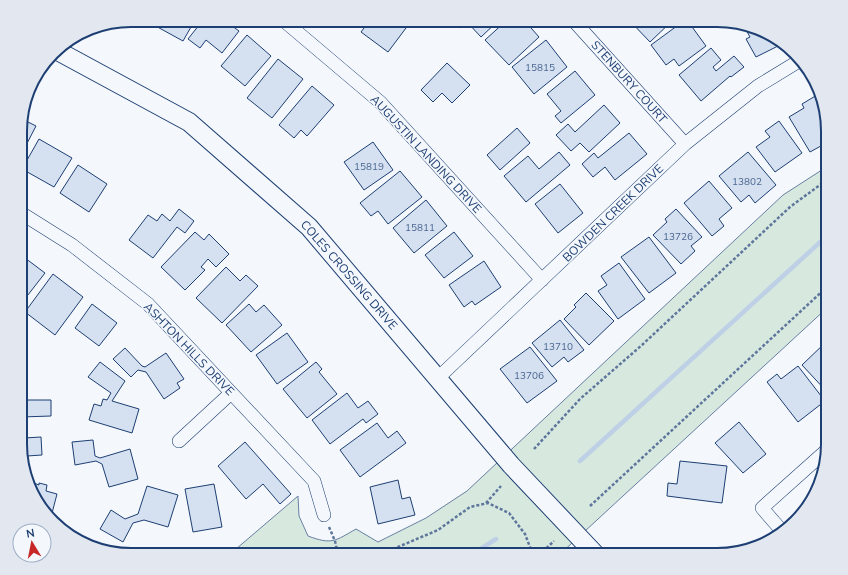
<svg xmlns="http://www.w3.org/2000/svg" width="848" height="575" font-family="'Nunito Sans',sans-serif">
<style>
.green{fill:#d7e8df;stroke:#687fa3}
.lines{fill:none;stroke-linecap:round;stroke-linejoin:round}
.stream{stroke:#bed0e5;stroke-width:4.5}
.building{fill:#d5e0f0;stroke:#1d3f73}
.street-casing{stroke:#1d3f73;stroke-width:14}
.secondary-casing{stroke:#1d3f73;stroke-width:20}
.path{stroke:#5e769c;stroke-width:2.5;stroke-dasharray:3 2;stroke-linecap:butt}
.street{stroke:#f4f7fb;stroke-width:13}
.secondary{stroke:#f4f7fb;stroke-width:18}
.labels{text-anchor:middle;stroke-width:3;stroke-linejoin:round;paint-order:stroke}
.number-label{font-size:10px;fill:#4b6792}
.street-label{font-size:12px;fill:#1d3f73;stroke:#f4f7fb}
.rim{fill:none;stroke:#1d3f73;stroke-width:2}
</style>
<rect width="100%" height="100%" fill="#f4f7fb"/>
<path class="green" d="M828 166V307L559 555H229L298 496 299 516 308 536C332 545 335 541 356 529L378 542 426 518 467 491 783 195Z"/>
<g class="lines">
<path class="stream" d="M580 461 828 235
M471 555 496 539"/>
</g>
<path class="building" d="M155 20H195L183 41 152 24Z
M203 20H224L239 31 222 53 206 40 200 48 188 39Z
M347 20H359L354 26Z
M370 20H395L406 28 388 52 361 32Z
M453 20H499L481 37 467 22 460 28Z
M507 20H524L539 37 509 65 485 40Z
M629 20H673L650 42Z
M685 20H687L706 46 679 66 674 59 666 65 651 45Z
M745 28 784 43 756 57 746 39 750 37Z
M247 35 271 56 245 86 221 66Z
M546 40 567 67 534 94 512 67Z
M711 48 721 60 713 67 716 71 734 56 744 67 731 77 730 76 701 101 679 75Z
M278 59 303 79 272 118 247 98Z
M447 63 470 85 452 103 442 93 433 102 421 90Z
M575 71 595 95 561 123 555 116 561 111 547 94Z
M312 86 334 105 307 136 301 130 294 138 279 125Z
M817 95 822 104 828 124V142L810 152 789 117 804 108 802 104Z
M604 105 620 123 589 152 580 143 571 151 556 135 568 124 575 132Z
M22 119 36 126 21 155V121Z
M779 121 802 153 775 172 756 147 770 137 765 131Z
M517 128 530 143 500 170 487 155Z
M629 133 647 154 615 180 605 167 593 177 582 164 594 153 598 158Z
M39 139 72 158 54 187 22 169Z
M373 142 393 170 364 190 344 162Z
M559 152 570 165 526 202 504 176 528 156 539 169Z
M748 152 776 185 755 203 749 195 741 202 719 176Z
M78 165 107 184 89 212 60 193Z
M400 171 422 197 388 224 378 211 371 216 360 203Z
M709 181 732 208 719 219 724 226 712 236 684 203Z
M560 184 583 213 558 233 535 204Z
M426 200 447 226 414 253 393 228Z
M179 209 194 221 185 233 177 227 153 258 129 240 148 215 157 221 162 214 170 221Z
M676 209 702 237 691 246 695 251 681 264 653 235 667 222 665 219Z
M195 232 204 240 209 234 229 254 216 267 208 259 201 267 205 270 185 290 161 267Z
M454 232 473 256 444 278 425 255Z
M649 237 676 273 649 293 621 257Z
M21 255 45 273 24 300 21 298Z
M484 261 501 287 475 305 472 301 464 307 449 285Z
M619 263 645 299 618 319 598 291 607 285 601 276Z
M226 267 240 281 246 275 258 286 222 323 196 298Z
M53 274 83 297 55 335 25 312Z
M586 293 614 321 589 345 564 319 576 307 574 305Z
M92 304 117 323 99 346 75 328Z
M249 304 256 312 264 305 282 325 251 352 226 325Z
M560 320 584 350 568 362 564 357 552 367 532 343Z
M287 333 308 362 277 384 256 355Z
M827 341 828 342V393L802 365Z
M530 347 557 381 527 403 500 369Z
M125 348 142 366 145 367 166 353 184 379 177 383 180 388 164 399 146 372 138 370 131 377 113 359Z
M100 362 125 381 112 401 139 409 132 433 89 420 94 404 101 406 103 399 107 400 111 393 88 377Z
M316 362 322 369 319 372 337 394 307 418 283 389Z
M798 366 825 401 798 422 767 382 777 374 781 379Z
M21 377H24L23 390H21Z
M347 393 358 408 368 401 378 414 366 423 363 419 330 444 312 420Z
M21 400H51V416L21 417Z
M739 422 766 454 743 473 715 443Z
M377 423 388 438 397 431 406 443 360 477 340 450Z
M21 430H24V438L41 437 42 455 27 456V448H21Z
M93 440 95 456 100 458 130 449 138 479 109 487 102 464 96 461 75 465 72 442Z
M245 442 291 494 280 504 263 484 246 499 218 466Z
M28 460 31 482 39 485V483L47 485 46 491 57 494 51 517 35 500 38 490 32 488V491L22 461Z
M680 461 727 466 722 503 667 496 668 483 677 484Z
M398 480 402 499 410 497 415 515 378 524 370 487Z
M214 484 222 527 193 532 185 489Z
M147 486 178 495 168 527 144 520 133 523 123 542 100 529 111 510 125 519 138 514Z"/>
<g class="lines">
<g class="street-casing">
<path id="street" d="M283 20 380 102 542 280
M573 20 685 144
M21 213 72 245 148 304 314 481 324 515
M438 378 685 144 758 86 799 61
M179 441 231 393
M782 531 762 508 828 449"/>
</g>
<g class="secondary-casing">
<path id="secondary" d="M56 50 189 122 309 227 511 465 596 555"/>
</g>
<path class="path" d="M534 449 580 399 642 345 790 207 828 179
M486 503 501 486
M590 506 828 286
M329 527 335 541 338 555
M379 555 438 530 470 507 488 503 509 513 525 534 533 555
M539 555 554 541"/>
<use href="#street" class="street"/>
<use href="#secondary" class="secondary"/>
</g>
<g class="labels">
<g class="number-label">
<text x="540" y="71">15815</text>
<text x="369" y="170">15819</text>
<text x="747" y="185">13802</text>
<text x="420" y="231">15811</text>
<text x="678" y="240">13726</text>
<text x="558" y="350">13710</text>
<text x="529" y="379">13706</text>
</g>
<g class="street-label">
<text transform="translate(629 82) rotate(48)" y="4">STENBURY COURT</text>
<text transform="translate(426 154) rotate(47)" y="4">AUGUSTIN LANDING DRIVE</text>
<text transform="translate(613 213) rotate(-44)" y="4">BOWDEN CREEK DRIVE</text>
<text transform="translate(349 275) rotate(49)" y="4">COLES CROSSING DRIVE</text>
<text transform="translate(189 349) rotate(46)" y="4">ASHTON HILLS DRIVE</text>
</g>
</g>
<path d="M0 0H848V575H0ZM131 27H717A104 104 0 0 1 821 131V444A104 104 0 0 1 717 548H131A104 104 0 0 1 27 444V131A104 104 0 0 1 131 27Z" fill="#e3e8f0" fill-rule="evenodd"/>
<path class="rim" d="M131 27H717A104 104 0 0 1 821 131V444A104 104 0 0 1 717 548H131A104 104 0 0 1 27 444V131A104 104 0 0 1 131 27Z"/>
<g transform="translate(32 543) rotate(350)"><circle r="19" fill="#f4f7fb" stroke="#9eadc5"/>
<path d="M0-3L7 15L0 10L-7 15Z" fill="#c62828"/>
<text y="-6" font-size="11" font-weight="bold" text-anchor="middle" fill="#1d3f73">N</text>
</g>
</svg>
